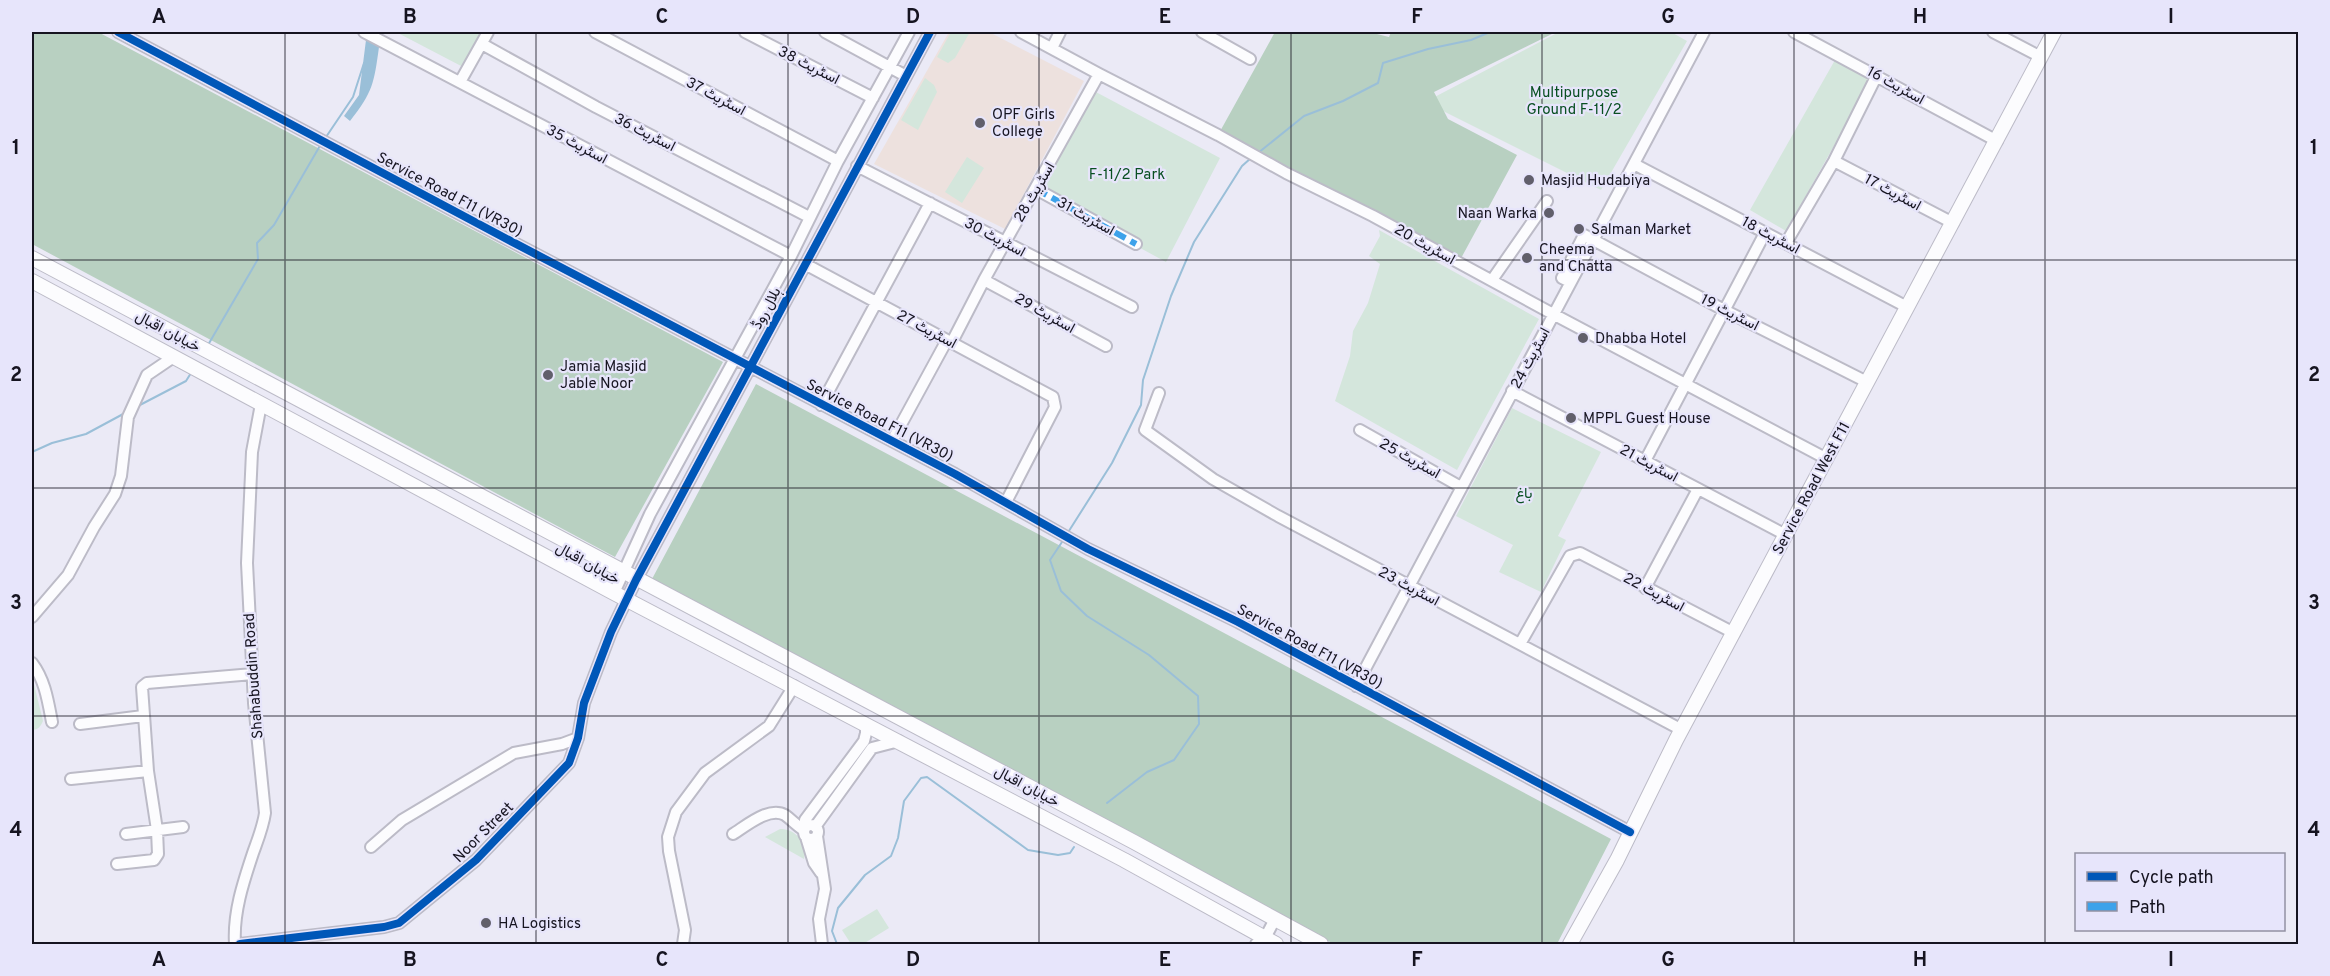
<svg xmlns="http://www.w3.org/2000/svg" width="2330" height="976" font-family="Overpass,Vazirmatn,sans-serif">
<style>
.education{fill:#ede1de}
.green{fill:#d4e6dc}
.forest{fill:#b8d0c1}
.water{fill:#9abfd8}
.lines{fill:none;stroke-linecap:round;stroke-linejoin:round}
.stream{stroke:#9abfd8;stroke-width:2}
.minor-casing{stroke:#bcbbc7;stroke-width:14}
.major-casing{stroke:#bcbbc7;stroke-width:16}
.minor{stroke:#fcfcfe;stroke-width:10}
.major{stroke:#fcfcfe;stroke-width:14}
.quiet{stroke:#3da2ea;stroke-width:6;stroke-dasharray:12 6;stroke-linecap:butt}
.cycleway-casing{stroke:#e7e5fb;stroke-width:11}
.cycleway{stroke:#0057b8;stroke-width:8}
.grid{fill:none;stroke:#161420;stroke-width:1.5;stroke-opacity:0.55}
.poi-dot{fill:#615f6b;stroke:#e7e5fb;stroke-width:2}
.labels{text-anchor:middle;stroke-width:4.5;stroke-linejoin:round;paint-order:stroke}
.street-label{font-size:15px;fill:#161420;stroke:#e7e5fb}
.park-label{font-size:15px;fill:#095022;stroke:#e7e5fb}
.poi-label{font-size:15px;fill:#161420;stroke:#e7e5fb;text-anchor:start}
.neatline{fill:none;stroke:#161420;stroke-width:2}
.grid-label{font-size:20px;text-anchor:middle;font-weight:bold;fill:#161420}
</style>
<rect width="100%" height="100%" fill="#ebeaf6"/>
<path class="education" d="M949 32H989L1084 81 1005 229 874 164Z"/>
<path class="green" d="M396 32H482L463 67Z
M951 32H970L955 58 948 63 937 57Z
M1559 32H1671L1687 41 1601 190 1425 102Z
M1835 60 1871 80 1786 231 1750 210Z
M925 78 934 85 937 92 918 130 901 120Z
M1094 91 1220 158 1166 262 1039 193Z
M967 157 984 168 962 203 945 192Z
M1379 230 1539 319 1457 470 1335 401 1350 356 1353 331 1368 303 1380 264 1369 256 1380 236Z
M1512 408 1601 452 1558 536 1566 540 1541 592 1499 572 1513 545 1456 516Z
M32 676 43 721C41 726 38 730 32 730Z
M780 829C796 829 808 843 804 859L765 837Z
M877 909 889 928 863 944H851L842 930Z"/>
<path class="forest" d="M32 32H98L723 362 615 557 32 244Z
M1275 32H1369L1389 37 1391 32H1556L1434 92 1448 119 1517 155 1459 262 1218 135Z
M756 384 1611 839 1557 944H1334L652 579Z"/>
<path class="water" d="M366 40 379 47C374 83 373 92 350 121L344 116 359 95Z"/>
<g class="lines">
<path class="stream" d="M326 137 353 97 364 63
M1258 153 1304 116 1343 101 1378 83 1383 63 1428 49 1471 40 1490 32
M208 345 258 259 257 243 274 225 321 144
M138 406 186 381 191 373
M32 452 52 443 86 434 125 413
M1067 534 1112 463 1141 405 1143 380 1171 296 1194 242 1242 166 1251 158
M1064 539 1050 560 1061 591 1087 616 1149 655 1198 696 1199 724 1174 760 1147 772 1107 803
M837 944 832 931 838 908 865 875 891 856 898 838 904 801 921 778 927 777 1028 850 1058 855 1070 853 1074 847"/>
<g class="minor-casing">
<path id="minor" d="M118 32 503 237 955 474 1088 549 1238 622 1630 832
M364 32 791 256
M595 32 838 161
M745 32 873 98
M825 32 906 76
M1021 32 1099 74 1218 135 1286 173 1373 216 1553 314 1827 459
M1202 32 1250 59
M1794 32 1997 141
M1993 32 2041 57
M482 44 596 107 809 217
M1052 48 1060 32
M460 82 488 32
M1834 161 1953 223
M1634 164 1907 307
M857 166 1132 307
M1036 189 1136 244
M1786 243 1834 161 1877 75
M805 264 1053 397 1055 407 1006 502
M984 280 1106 346
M1492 280 1547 201
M1570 282 1562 278 1584 235 1724 310 1867 382
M952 342 984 280 1099 74
M1512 391 1786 535
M1159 393 1145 430 1213 479 1278 516 1682 730
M821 405 930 203
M1360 430 1461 487
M892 441 947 340
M1645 461 1765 233
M1645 588 1698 489
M614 593 650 514 791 256 838 161 909 32
M32 617 68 575 94 527 115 494 121 476 128 417 147 375 172 358
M1520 644 1570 556 1580 553 1734 633
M32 663C45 680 48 701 52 722
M1356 686 1704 32
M80 724 143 716
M71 779 148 771
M804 832a7 7 0 1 1 14 0a7 7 0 1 1-14 0Z
M806 827 805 820 864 741 866 733V724
M815 827 872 748 899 741
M126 834 183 827
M733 834C746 826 769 806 785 815 792 820 797 826 804 830
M817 836 825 889 819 919 822 944
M806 837 814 863 821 873
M371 847 402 820 514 753 562 744 578 738
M117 864 154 860 158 854 157 830 148 771 142 687 147 683 253 674
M235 944C233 913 243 883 253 853 258 839 263 827 265 813L254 703 247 563 252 452 261 404
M240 944 384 927 399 923 476 860 569 763 578 738 584 703 611 632 636 580 930 32
M683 944 685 930 669 851 668 837 676 812 705 773 769 726 794 686
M1256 944 1265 938 1275 919"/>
</g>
<g class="major-casing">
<path id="major" d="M32 258 1134 842 1321 944
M32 281 614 593 1124 860 1276 944
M1570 944 1617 860 1676 740 2054 32"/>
</g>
<use href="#minor" class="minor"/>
<use href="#major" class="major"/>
<path class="quiet" d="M1036 189 1136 244"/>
<g class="cycleway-casing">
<path id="cycleway" d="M118 32 503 237 955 474 1088 549 1238 622 1630 832
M240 944 384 927 399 923 476 860 569 763 578 738 584 703 611 632 636 580 930 32"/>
</g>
<use href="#cycleway" class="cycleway"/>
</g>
<path class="grid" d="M285 32V944M536 32V944M788 32V944M1039 32V944M1291 32V944M1542 32V944M1794 32V944M2045 32V944M32 260H2298M32 488H2298M32 716H2298"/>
<g class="poi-dot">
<circle cx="980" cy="123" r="6"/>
<circle cx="1529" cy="180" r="6"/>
<circle cx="1549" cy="213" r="6"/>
<circle cx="1579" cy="229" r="6"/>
<circle cx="1527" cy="258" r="6"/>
<circle cx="1583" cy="338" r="6"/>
<circle cx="548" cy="375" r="6"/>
<circle cx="1571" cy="418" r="6"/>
<circle cx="486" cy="923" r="6"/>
</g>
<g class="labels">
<g class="street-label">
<text transform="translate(809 65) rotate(27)" y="5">اسٹریٹ 38</text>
<text transform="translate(1896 85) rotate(29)" y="5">اسٹریٹ 16</text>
<text transform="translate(716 96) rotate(28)" y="5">اسٹریٹ 37</text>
<text transform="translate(645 132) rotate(27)" y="5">اسٹریٹ 36</text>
<text transform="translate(577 144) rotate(28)" y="5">اسٹریٹ 35</text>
<text transform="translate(1034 192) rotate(-60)" y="5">اسٹریٹ 28</text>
<text transform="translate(1893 192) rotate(28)" y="5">اسٹریٹ 17</text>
<text transform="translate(450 194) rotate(28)" y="5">Service Road F11 (VR30)</text>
<text transform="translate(1086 216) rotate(29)" y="5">اسٹریٹ 31</text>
<text transform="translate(1771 235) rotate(28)" y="5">اسٹریٹ 18</text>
<text transform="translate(995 237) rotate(28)" y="5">اسٹریٹ 30</text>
<text transform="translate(1425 244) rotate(29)" y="5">اسٹریٹ 20</text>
<text transform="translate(766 308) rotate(-62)" y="5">ہلال روڈ</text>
<text transform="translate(1730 312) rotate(27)" y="5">اسٹریٹ 19</text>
<text transform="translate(1045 313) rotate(29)" y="5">اسٹریٹ 29</text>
<text transform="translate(927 329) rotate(28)" y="5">اسٹریٹ 27</text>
<text transform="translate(168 331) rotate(28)" y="5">خیابان اقبال</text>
<text transform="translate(1530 358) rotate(-62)" y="5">اسٹریٹ 24</text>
<text transform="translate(880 420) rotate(27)" y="5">Service Road F11 (VR30)</text>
<text transform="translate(1410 458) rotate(29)" y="5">اسٹریٹ 25</text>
<text transform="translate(1649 463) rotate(28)" y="5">اسٹریٹ 21</text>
<text transform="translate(1811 488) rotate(-62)" y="5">Service Road West F11</text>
<text transform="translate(588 563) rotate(29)" y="5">خیابان اقبال</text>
<text transform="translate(1409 586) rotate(28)" y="5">اسٹریٹ 23</text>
<text transform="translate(1654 592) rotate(28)" y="5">اسٹریٹ 22</text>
<text transform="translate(1310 646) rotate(28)" y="5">Service Road F11 (VR30)</text>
<text transform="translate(253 676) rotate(-94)" y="5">Shahabuddin Road</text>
<text transform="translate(1027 786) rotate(28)" y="5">خیابان اقبال</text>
<text transform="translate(483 832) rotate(-45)" y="5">Noor Street</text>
</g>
<g class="park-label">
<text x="1574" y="97">Multipurpose<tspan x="1574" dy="17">Ground F-11/2</tspan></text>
<text x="1127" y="179">F-11/2 Park</text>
<text x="1524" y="498">باغ</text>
</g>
<g class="poi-label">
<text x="992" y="119">OPF Girls<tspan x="992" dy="17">College</tspan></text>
<text x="1541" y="185">Masjid Hudabiya</text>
<text x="1537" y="218" text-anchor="end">Naan Warka</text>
<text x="1591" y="234">Salman Market</text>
<text x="1539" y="254">Cheema<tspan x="1539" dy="17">and Chatta</tspan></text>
<text x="1595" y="343">Dhabba Hotel</text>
<text x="560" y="371">Jamia Masjid<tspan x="560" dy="17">Jable Noor</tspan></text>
<text x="1583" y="423">MPPL Guest House</text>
<text x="498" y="928">HA Logistics</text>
</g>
</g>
<rect width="2330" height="976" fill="none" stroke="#e7e5fb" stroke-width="66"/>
<rect x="2075" y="853" width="210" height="78" fill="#e7e5fb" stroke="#9391a3" stroke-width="1.5"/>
<rect x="2087" y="872" width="30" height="9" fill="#0057b8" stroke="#9391a3" stroke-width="1.5"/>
<text x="2129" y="883" font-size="18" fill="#161420">Cycle path</text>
<rect x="2087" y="902" width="30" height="9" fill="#3da2ea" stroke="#9391a3" stroke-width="1.5"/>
<text x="2129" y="913" font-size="18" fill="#161420">Path</text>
<rect x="33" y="33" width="2264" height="910" class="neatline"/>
<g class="grid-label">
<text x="159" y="23">A</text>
<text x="410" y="23">B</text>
<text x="662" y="23">C</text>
<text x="913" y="23">D</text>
<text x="1165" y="23">E</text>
<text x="1417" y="23">F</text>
<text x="1668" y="23">G</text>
<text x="1920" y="23">H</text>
<text x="2171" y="23">I</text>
<text x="16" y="154">1</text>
<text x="2314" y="154">1</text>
<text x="16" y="381">2</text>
<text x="2314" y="381">2</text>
<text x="16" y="609">3</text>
<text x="2314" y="609">3</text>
<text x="16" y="836">4</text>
<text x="2314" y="836">4</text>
<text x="159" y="966">A</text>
<text x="410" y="966">B</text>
<text x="662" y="966">C</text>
<text x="913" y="966">D</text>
<text x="1165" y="966">E</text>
<text x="1417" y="966">F</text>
<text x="1668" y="966">G</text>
<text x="1920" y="966">H</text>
<text x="2171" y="966">I</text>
</g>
</svg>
